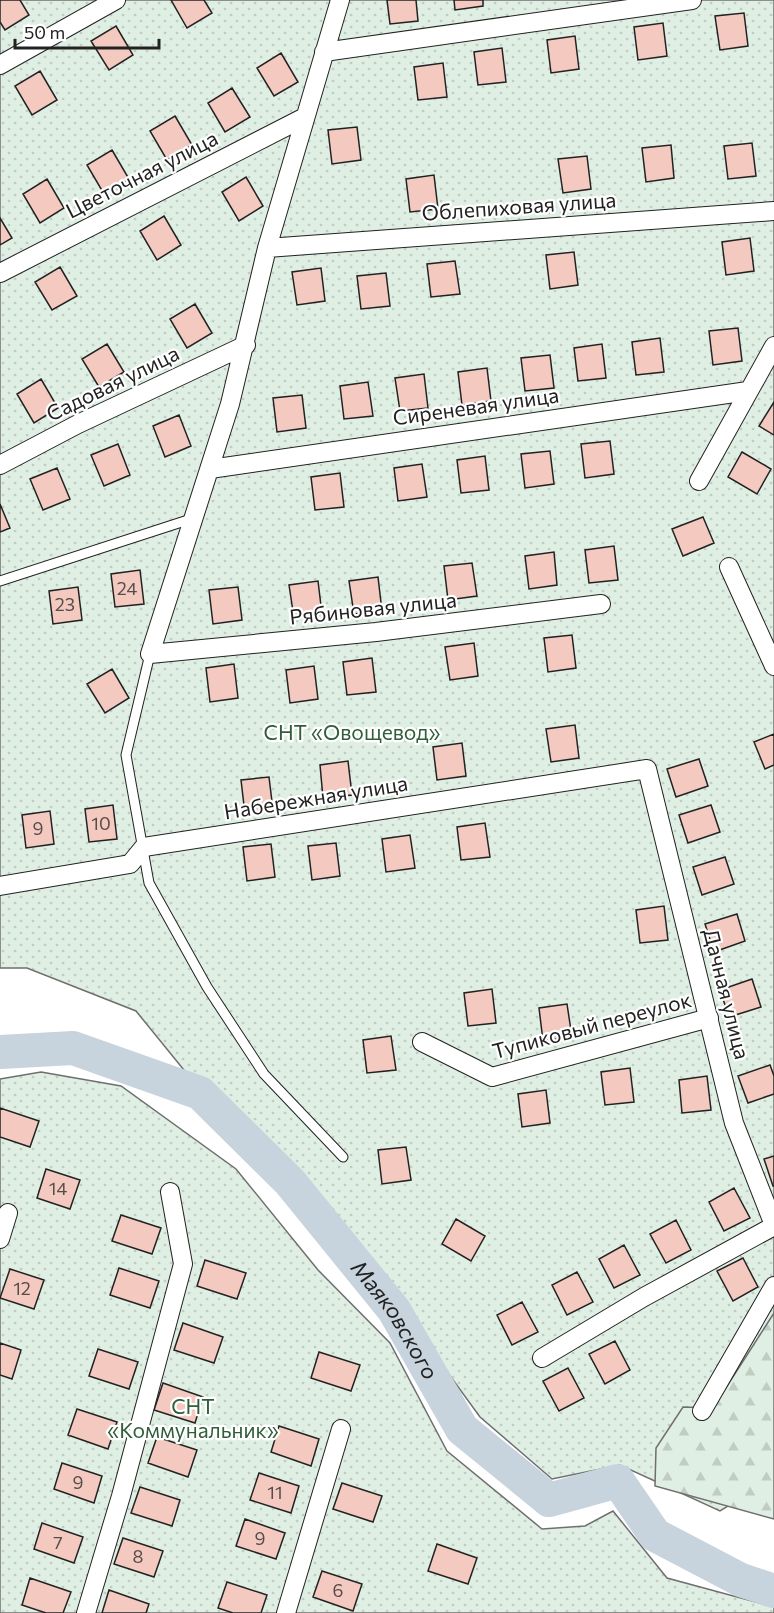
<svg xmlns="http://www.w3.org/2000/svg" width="774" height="1613" font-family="Commissioner,sans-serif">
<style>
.green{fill:url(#green-dots);stroke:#6f6f6f;stroke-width:1.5}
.forest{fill:url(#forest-firs);stroke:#6f6f6f;stroke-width:1.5}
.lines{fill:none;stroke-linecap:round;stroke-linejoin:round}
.river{stroke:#c7d3dd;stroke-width:34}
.building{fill:#f3c9c0;stroke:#222;stroke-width:1.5}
.lane-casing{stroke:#222;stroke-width:11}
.street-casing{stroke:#222;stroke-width:20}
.lane{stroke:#fff;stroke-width:9}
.street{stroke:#fff;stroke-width:18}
.labels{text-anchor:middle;stroke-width:4.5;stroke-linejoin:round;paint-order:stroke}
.number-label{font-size:18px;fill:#564c4a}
.street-label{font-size:21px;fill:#222;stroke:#fff}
.park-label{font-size:21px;fill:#2f5e38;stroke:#fff}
.water-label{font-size:22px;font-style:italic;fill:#222;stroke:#fff}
</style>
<defs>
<pattern id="green-dots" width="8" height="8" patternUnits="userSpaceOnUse" patternTransform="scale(1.5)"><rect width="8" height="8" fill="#e0efe3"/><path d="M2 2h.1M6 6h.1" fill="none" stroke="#c0cdc2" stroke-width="1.8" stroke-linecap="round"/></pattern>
<pattern id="forest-firs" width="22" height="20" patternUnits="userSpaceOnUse" patternTransform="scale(1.5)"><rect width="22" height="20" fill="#e0efe3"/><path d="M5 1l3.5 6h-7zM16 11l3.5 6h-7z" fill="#c0cdc2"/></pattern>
</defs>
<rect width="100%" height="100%" fill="#fff"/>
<path class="green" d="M0 0H774V1478L720 1511 620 1465 552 1479 480 1417 325 1204 260 1152 188 1075 136 1011 27 968H0Z
M41 1072 121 1086 236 1169 318 1270 390 1343 447 1451 542 1529 585 1526 613 1511 667 1578 767 1605 774 1603V1613H0V1079Z"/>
<path class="forest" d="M774 1313V1519L655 1486 656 1448 683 1407 713 1408Z"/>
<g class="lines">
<path class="river" id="s1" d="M0 1052 73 1048 200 1093 290 1182 394 1310 462 1429 549 1500 618 1481 655 1535 741 1580 774 1591"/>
</g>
<path class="building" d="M0 0H20L29 15 5 30 0 22Z
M171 0H204L212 13 187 28Z
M387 0H416L418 21 390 24Z
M454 0H483V6L455 10Z
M744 13 748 46 720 50 715 16Z
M663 23 667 56 638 60 634 27Z
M116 26 133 55 109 70 91 41Z
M575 36 579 69 551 73 547 40Z
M502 48 506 82 478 85 474 52Z
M281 53 298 82 274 96 257 68Z
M443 63 447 97 418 100 414 67Z
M40 71 57 100 32 115 15 86Z
M232 88 250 117 225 132 208 103Z
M175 116 192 145 167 160 150 131Z
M357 127 361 160 332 164 328 130Z
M752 143 756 176 728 179 724 146Z
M671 145 674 178 646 182 642 148Z
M112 150 129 179 104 194 87 165Z
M587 156 591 189 563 193 558 159Z
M434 175 438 209 410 212 406 179Z
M246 177 263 206 239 221 222 192Z
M47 179 64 208 40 223 23 194Z
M164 216 181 245 157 260 140 231Z
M0 218 12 238 0 245Z
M750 238 754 271 726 275 722 242Z
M574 252 578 285 550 289 546 255Z
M455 261 460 294 431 297 427 264Z
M60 267 77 296 52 310 35 282Z
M321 268 325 301 297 305 292 272Z
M386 273 390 306 361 309 357 276Z
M195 304 212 333 187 348 170 319Z
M738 328 742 361 713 365 709 331Z
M660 338 664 372 636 375 632 342Z
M107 344 124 372 99 387 82 359Z
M602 344 606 378 578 381 574 348Z
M550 355 554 388 525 391 521 358Z
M487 368 491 401 462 405 458 372Z
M424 374 428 408 400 411 395 378Z
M41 379 58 408 34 423 17 394Z
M368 382 373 416 344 419 340 386Z
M302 395 306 428 277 432 273 398Z
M774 402V435L759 426Z
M179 415 191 446 165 457 153 426Z
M610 441 614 474 585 478 581 444Z
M118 444 130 475 104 486 91 455Z
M550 451 554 484 525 488 521 454Z
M742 452 771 469 757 494 728 477Z
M485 456 489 490 461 493 457 460Z
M422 464 427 497 398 501 394 468Z
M57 468 70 499 43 510 30 479Z
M340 473 344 507 315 510 311 477Z
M0 504 10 528 0 532Z
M703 517 714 543 683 556 672 529Z
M614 546 618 580 589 583 585 550Z
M554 552 557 585 529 589 525 556Z
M472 563 477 596 448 600 444 566Z
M140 570 144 604 115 607 111 574Z
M378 577 382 611 354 614 349 581Z
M318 581 322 614 294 618 289 585Z
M78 587 82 620 53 624 49 591Z
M238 587 242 620 213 624 209 590Z
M572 635 576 668 548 672 544 638Z
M474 643 478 676 450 680 445 647Z
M372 658 376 692 347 695 343 662Z
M234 664 238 698 210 702 206 668Z
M314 666 318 699 290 703 286 670Z
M112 669 129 698 105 713 87 684Z
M575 725 579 758 551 762 546 729Z
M774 734V765L765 769 754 742Z
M462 743 466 776 437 780 433 747Z
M699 759 708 786 676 797 667 769Z
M348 761 352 795 323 798 320 765Z
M269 777 273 810 245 814 241 780Z
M113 805 117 839 89 842 85 809Z
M711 805 720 832 688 843 679 815Z
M50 811 54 844 26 848 22 815Z
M485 823 490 857 461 860 457 827Z
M410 835 415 868 386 872 382 839Z
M336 843 340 876 312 880 308 846Z
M271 844 275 877 247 881 243 847Z
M725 857 734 884 702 895 693 867Z
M664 906 668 940 640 943 636 910Z
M737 914 745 941 714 952 705 924Z
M752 979 761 1007 729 1017 720 990Z
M492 989 496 1023 468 1026 464 993Z
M567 1004 572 1037 543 1041 539 1008Z
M391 1036 396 1070 367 1073 363 1040Z
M770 1065 774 1076V1094L748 1103 738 1076Z
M630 1068 634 1102 605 1105 601 1072Z
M707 1076 711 1110 682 1113 679 1080Z
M546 1090 550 1123 522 1127 518 1094Z
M0 1108 39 1121 30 1147 0 1137Z
M406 1147 411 1180 382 1184 378 1150Z
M774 1156V1186H773L764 1159Z
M46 1169 80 1180 70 1209 37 1198Z
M734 1188 750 1218 724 1231 709 1202Z
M121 1215 161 1228 152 1254 112 1241Z
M456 1219 485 1236 471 1261 442 1244Z
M676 1220 691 1250 666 1263 650 1234Z
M624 1245 640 1275 614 1288 599 1259Z
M743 1258 758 1287 733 1301 717 1271Z
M205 1260 246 1273 237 1299 197 1286Z
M119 1268 159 1281 150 1308 110 1295Z
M10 1269 44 1280 34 1309 0 1298Z
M577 1272 593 1302 567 1315 552 1285Z
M522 1302 538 1332 512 1345 497 1315Z
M183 1323 223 1337 214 1363 174 1350Z
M615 1341 630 1370 605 1384 589 1354Z
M0 1343 21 1350 12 1379 0 1375Z
M98 1349 138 1362 129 1389 89 1376Z
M319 1352 360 1365 351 1391 311 1378Z
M568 1368 584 1398 559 1411 543 1381Z
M163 1383 203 1397 195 1423 154 1410Z
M77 1409 117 1422 108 1449 68 1435Z
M279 1426 319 1439 311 1466 271 1452Z
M157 1437 197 1450 188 1477 148 1463Z
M62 1463 102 1476 94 1503 54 1489Z
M259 1473 299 1486 291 1513 250 1500Z
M342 1483 382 1496 373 1522 333 1509Z
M140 1487 180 1500 172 1526 131 1513Z
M245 1519 285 1533 276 1559 236 1546Z
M42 1523 83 1537 74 1563 34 1549Z
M123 1538 163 1551 154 1577 114 1564Z
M437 1544 477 1558 468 1584 428 1571Z
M322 1571 362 1584 353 1611 313 1597Z
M30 1578 71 1592 63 1613H46L22 1605Z
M227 1582 267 1595 261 1613H233L218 1608Z
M109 1590 149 1604 146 1613H102Z"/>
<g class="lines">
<g class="lane-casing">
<path id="lane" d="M0 581 191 519
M150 654 126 755 149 883 207 987 264 1074 343 1157"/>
</g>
<g class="street-casing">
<path id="street" d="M340 0 267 248 230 404 150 654 376 632 601 604
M324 52 692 0
M0 65 116 0
M267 248 774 211
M0 273 305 117
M0 465 78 424 246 345
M210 469 748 391
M699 481 774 346
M729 567 774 666
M0 886 130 864 144 847 647 769 734 1123 774 1225
M422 1042 492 1077 709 1018
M0 1239 8 1213
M542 1358 644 1297 774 1226
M702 1411 774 1286
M86 1613 121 1496 183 1264 170 1192
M286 1613 341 1429"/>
</g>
<use href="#lane" class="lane"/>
<use href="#street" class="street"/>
</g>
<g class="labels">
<g class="number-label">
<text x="127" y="595">24</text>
<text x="65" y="611">23</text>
<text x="101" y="830">10</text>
<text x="38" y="835">9</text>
<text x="58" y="1195">14</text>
<text x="22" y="1295">12</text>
<text x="78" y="1489">9</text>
<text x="275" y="1499">11</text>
<text x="260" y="1545">9</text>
<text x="58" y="1549">7</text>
<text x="138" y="1563">8</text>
<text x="338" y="1597">6</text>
</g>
<g class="street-label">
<text transform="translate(142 175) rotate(-27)" y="7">Цветочная улица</text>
<text transform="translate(519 207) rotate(-4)" y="7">Облепиховая улица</text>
<text transform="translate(113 384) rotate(-26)" y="7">Садовая улица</text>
<text transform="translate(476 407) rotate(-8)" y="7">Сиреневая улица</text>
<text transform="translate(373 609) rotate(-6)" y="7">Рябиновая улица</text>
<text transform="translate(316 798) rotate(-9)" y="7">Набережная улица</text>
<text transform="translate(726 994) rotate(76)" y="7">Дачная улица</text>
<text transform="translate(592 1026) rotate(-15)" y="7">Тупиковый переулок</text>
</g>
<g class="park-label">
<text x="352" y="740">СНТ «Овощевод»</text>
<text x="193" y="1414">СНТ<tspan x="193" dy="24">«Коммунальник»</tspan></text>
</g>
<g class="water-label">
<text dy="8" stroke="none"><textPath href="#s1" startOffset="508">Маяковского</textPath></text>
</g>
</g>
<path d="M15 39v9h144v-9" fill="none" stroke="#222222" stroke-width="3"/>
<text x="24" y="39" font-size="18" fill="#222222" stroke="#ffffff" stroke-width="4.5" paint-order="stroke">50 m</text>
</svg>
